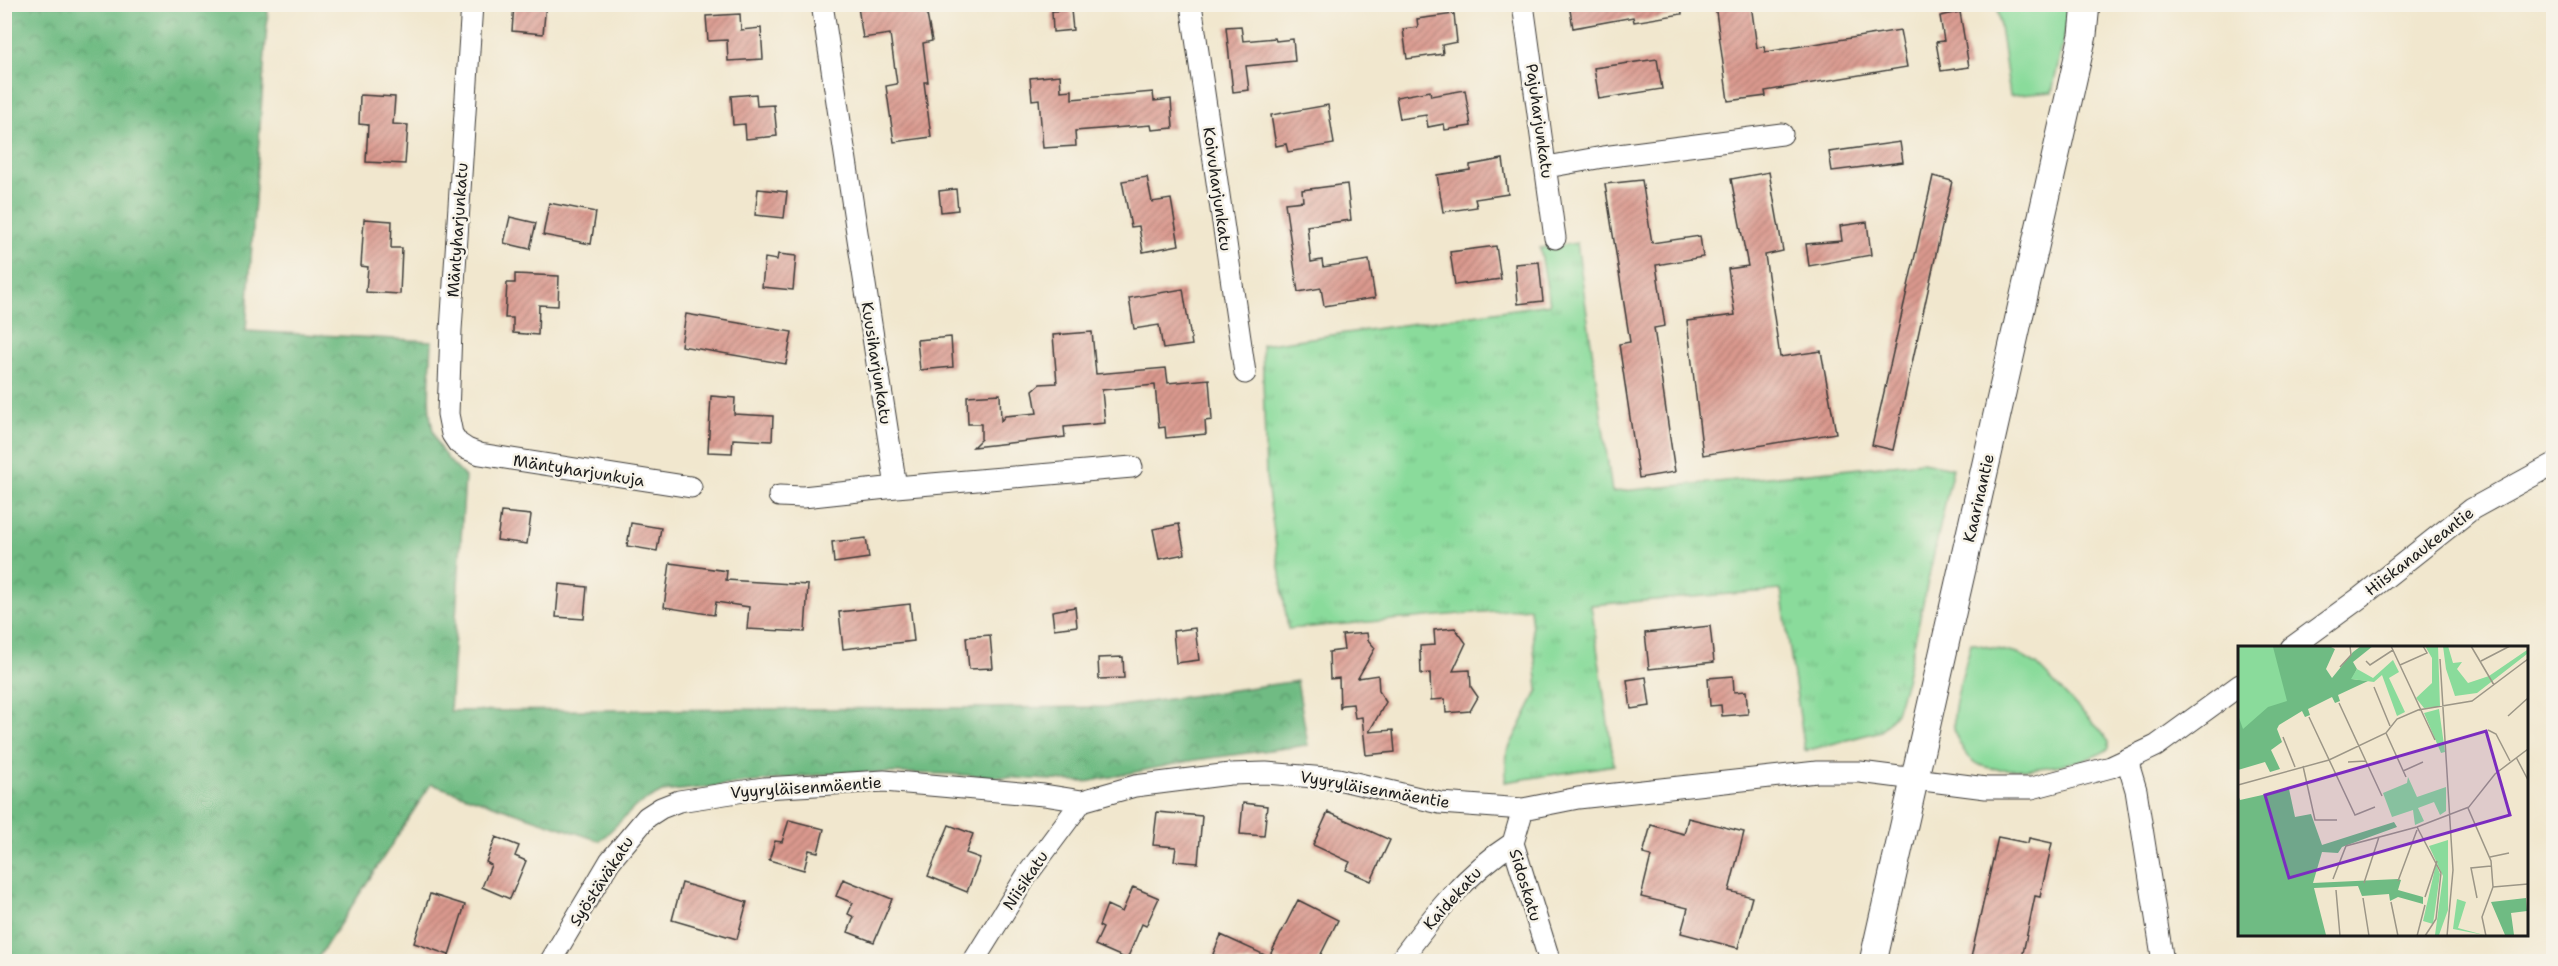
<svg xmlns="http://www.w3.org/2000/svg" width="2558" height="966" font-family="'Shantell Sans',sans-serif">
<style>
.grass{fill:#8adb9b;stroke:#537c5c;stroke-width:1.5}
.forest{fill:url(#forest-crowns);stroke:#466c50;stroke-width:1.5}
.park{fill:url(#park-tufts);stroke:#537c5c;stroke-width:1.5}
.building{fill:url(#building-hatch)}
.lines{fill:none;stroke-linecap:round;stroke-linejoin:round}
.minor-casing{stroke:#3c3a37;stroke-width:23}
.major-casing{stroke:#3c3a37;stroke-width:29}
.minor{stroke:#fff;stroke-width:21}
.major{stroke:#fff;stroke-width:27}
.labels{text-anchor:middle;stroke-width:5;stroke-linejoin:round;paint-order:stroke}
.street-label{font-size:16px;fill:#1c1c1c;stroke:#f7f3e8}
.inset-road{fill:none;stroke:#9c9687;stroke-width:1.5}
.view{fill:#7b2cbf;fill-opacity:0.15;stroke:#7b2cbf;stroke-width:3}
.inset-edge{fill:none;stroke:#1c1c1c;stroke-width:3}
</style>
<defs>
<pattern id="forest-crowns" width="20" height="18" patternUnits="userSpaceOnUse" patternTransform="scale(1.5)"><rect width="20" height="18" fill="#6fbb83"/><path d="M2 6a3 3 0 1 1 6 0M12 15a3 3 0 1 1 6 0" fill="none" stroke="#5a976a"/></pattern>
<pattern id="park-tufts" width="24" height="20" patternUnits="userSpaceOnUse" patternTransform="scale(1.5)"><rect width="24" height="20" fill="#8adb9b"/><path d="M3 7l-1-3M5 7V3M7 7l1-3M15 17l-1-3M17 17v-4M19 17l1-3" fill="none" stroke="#76bb85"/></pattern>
<pattern id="building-hatch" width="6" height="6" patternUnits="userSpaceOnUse" patternTransform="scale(1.5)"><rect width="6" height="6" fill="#da998e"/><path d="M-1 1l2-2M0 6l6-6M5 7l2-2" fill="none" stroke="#b07c73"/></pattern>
</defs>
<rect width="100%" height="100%" fill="#f7f3e8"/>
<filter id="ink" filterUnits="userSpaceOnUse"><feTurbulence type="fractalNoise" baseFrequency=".0167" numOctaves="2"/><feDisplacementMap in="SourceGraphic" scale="12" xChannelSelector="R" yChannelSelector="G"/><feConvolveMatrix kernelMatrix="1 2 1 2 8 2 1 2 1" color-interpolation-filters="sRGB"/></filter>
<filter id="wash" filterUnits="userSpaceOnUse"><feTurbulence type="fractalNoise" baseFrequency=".008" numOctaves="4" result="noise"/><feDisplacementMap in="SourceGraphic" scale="24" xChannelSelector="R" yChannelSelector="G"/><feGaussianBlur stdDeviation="1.35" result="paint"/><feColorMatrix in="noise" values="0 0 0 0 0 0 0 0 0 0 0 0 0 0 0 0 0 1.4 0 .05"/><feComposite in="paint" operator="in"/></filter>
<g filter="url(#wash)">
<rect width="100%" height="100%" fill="#f1e7ce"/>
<path class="grass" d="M1997 5H2071L2052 92 2010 96Z
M1971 643 2018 654 2037 665 2100 730 2109 742V748C2091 765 2003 776 1980 765 1968 760 1959 745 1955 733 1949 710 1966 667 1971 643Z"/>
<path class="forest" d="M180 4 268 9 246 331 432 341C431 374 423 418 440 448 446 459 457 468 465 477L450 711 1113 707 1297 681 1308 745 1195 760 1086 782 945 774 847 772 662 792 636 806 600 841 431 784 316 961 5 962V5Z"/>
<path class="park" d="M1577 243 1612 492 1923 462 1953 468 1906 680 1896 713 1881 731 1805 751 1781 590 1591 605 1614 765 1505 782 1507 752 1538 690 1530 608 1288 629 1266 477 1262 345 1550 304 1540 248Z"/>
<g id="blocks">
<path class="building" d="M514 4H546L543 34 512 31Z
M872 4H925L932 41 923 43 928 82H924L931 137 894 142 886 86 897 84 890 34 863 38 858 7Z
M1569 4H1681L1682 14 1634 22 1633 17 1573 28Z
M1715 4H1751L1757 48 1764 46 1765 52 1900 30 1907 67 1765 91 1766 96 1728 101Z
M1071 10 1073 30 1053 32 1052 11Z
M1960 12 1969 67 1941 71 1936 42 1944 41 1940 16Z
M740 14 741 30 761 28 763 59 728 61 727 40 708 41 706 16Z
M1454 14 1457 42 1442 45 1443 54 1407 59 1403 29 1418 27 1417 19Z
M1241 26 1243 41 1275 38 1276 41 1293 39 1295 61 1246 66 1249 90 1233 92 1226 27Z
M1657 59 1662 89 1599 99 1594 68Z
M1060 75 1061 91 1072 90V99L1153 92 1154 101 1171 99 1173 128 1152 130 1151 125 1075 131 1076 146 1043 148 1039 99 1032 100 1030 78Z
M1465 90 1471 126 1445 130 1444 124 1428 127 1426 115 1400 119 1396 97 1430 91 1431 96Z
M756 94 757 106 774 105 777 136 746 139 745 124 733 125 731 96Z
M360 95 395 97 393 124 408 125 405 164 366 162 368 125 359 124Z
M1328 105 1334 144 1288 152 1286 144 1276 146 1271 115Z
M1900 142 1903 162 1832 171 1829 152Z
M1503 159 1508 194 1475 199 1477 207 1443 212 1437 175 1470 170V165Z
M1769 172 1783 251 1765 255 1780 357 1821 351 1836 433 1703 455 1687 321 1735 315 1728 269 1748 266 1731 179Z
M1933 176 1952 181 1893 450 1872 445Z
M1147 177 1152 202 1171 199 1179 245 1143 252 1139 226 1131 227 1122 181Z
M1642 180 1652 243 1700 236 1703 257 1656 265 1665 326 1654 328 1675 472 1639 478 1619 344 1630 342 1605 184Z
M1347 184 1351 220 1307 226 1311 262 1322 260 1323 267 1369 260 1375 298 1324 306 1321 288 1298 292 1285 203 1303 201 1302 190Z
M758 189 787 192 784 218 755 215Z
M956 189 958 210 941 212 939 191Z
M549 203 596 212 591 244 543 235Z
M510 217 536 223 530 249 504 243Z
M364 219 392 221 391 248H402L400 294 366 292 368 267 361 266Z
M1867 222 1871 255 1809 266 1806 244 1842 241 1840 226Z
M1496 246 1501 279 1455 285 1450 252Z
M778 254 796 256 793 290 762 287 765 258 777 260Z
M1539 262 1543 301 1518 304 1515 264Z
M515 274 559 276 558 306 539 305 538 335 513 333V318H505L507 283H515Z
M1183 289 1192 345 1163 349 1159 325 1134 329 1129 298Z
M686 314 792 332 786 364 681 346Z
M1092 332 1096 374 1166 368 1168 383 1209 379 1212 420 1205 421 1206 434 1166 438 1165 427 1159 428 1155 385 1102 390 1105 423 1064 427 1065 437 973 447 981 439V424H968L967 396 1000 394 1001 421 1005 416 1037 413 1033 390 1040 384 1057 383 1053 335Z
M951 337 953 367 920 370 917 340Z
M711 396 735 398 734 414 773 416 772 441 733 439 732 453 708 452Z
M501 512 531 515 527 544 497 540Z
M631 523 661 528 657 551 627 546Z
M1179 524 1185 554 1159 559 1153 529Z
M866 538 869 558 834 563 832 542Z
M670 563 727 571 726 580 808 585 805 632 747 629 749 607 716 602 714 615 664 607Z
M559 584 587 587 584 619 556 617Z
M910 604 914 641 843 649 839 612Z
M1075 607 1077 626 1054 629 1052 611Z
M1710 626 1714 662 1649 669 1645 633Z
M1195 628 1199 660 1176 663 1173 631Z
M1455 628 1466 643 1453 671 1470 670 1471 687 1478 697 1470 711 1446 713 1445 699 1431 700 1430 673 1421 674 1420 646 1435 645 1434 630Z
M1367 633 1368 640 1375 648 1358 678 1378 675 1379 691 1386 702 1369 732 1393 730 1395 752 1366 755 1362 717 1355 718 1353 704 1342 705 1340 709 1339 678 1330 679 1329 652 1344 650 1342 635Z
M990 635 993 668 969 669 966 637Z
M1123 657 1124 678 1099 679 1098 658Z
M1733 676 1734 692 1746 691 1748 714 1722 716 1721 705 1710 706 1708 678Z
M1646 677 1650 706 1631 709 1627 680Z
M1243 803 1267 806 1264 836 1240 834Z
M1157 812 1202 816 1198 863 1174 861 1176 847 1153 845Z
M1328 812 1390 840 1371 881 1346 870 1350 862 1313 845Z
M1688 818 1744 832 1729 891 1752 897 1738 948 1681 933 1688 908 1641 897 1651 856 1643 854 1651 825 1684 834Z
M789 820 824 829 818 852 809 850 804 870 769 860 775 841 782 842Z
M949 825 973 834 966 853 980 858 967 892 928 876Z
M496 837 519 846 515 856 526 861 510 899 482 887 491 865 486 862Z
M1998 837 2028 843 2029 838 2052 843 2040 897 2035 896 2022 958 2006 955 2005 962H1970Z
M843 879 892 899 874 942 848 932 854 917 848 914 853 903 836 896Z
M682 883 747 902 737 939 672 920Z
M1133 887 1159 898 1146 926 1142 924 1127 959 1095 945 1103 928 1099 926 1107 905 1122 912Z
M430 894 465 905 449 955 414 943Z
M1298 900 1338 920 1317 962H1284L1270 955Z
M1221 935 1280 962H1230L1213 954Z"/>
</g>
</g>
<g filter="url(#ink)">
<use href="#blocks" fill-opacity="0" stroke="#3c3a37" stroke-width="1.5"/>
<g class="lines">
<g class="minor-casing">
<path id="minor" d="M472 4 451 330 448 414 452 434 458 443 467 449 480 454 691 487
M822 4 896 487 1132 467
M1191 4 1245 373
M1523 4 1555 238
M1547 167 1603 157 1782 134
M779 496 803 497 896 487
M2291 648 2361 597 2472 509 2554 464
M1523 809 1513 843 1550 962
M550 962 610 861 647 817 661 808 679 801 764 788 884 781 1044 795 1082 801 1135 786 1230 774 1266 773 1338 779 1440 803 1523 809 1578 798 1817 772H1860L1986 788H2032L2111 767 2156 746
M973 962 1027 875 1082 801
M1399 962C1432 917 1466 873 1513 843
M2163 962 2136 790 2127 760 2156 746 2240 685"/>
</g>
<g class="major-casing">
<path id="major" d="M1873 962 2083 35 2086 4"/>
</g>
<use href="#minor" class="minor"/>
<use href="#major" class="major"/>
</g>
</g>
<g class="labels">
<g class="street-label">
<text transform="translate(1540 121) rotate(82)" y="6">Pajuharjunkatu</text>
<text transform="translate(1218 189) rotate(82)" y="6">Koivuharjunkatu</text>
<text transform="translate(457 230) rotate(-86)" y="6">Mäntyharjunkatu</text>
<text transform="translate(877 363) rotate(81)" y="6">Kuusiharjunkatu</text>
<text transform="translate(579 470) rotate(9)" y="6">Mäntyharjunkuja</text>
<text transform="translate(1978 498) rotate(-77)" y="6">Kaarinantie</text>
<text transform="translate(2419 551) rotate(-38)" y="6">Hiiskanaukeantie</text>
<text transform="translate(806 787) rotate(-4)" y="6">Vyyryläisenmäentie</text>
<text transform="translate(1375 789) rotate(10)" y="6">Vyyryläisenmäentie</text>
<text transform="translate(1025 880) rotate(-56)" y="6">Niisikatu</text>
<text transform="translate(601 881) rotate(-57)" y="6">Syöstäväkatu</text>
<text transform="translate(1526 885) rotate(73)" y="6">Sidoskatu</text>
<text transform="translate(1452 898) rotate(-48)" y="6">Kaidekatu</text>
</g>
</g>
<g transform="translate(2238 646)">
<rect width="290" height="290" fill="#f1e7ce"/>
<path d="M187 0H200L202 61 186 62 178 52 194 37V12ZM201 63 207 106 203 107 186 67ZM210 194V264L201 289H197L205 230 191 200ZM198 218 202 228 195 278 185 275ZM219 253 228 256 220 282 246 289 215 283Z" fill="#8adb9b"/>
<path d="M0 0H91L97 3 88 23 94 32 115 6 123 0H135L115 16 119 23 114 33 130 35 100 49 102 55 97 57 94 51 70 63 72 69 67 71 64 65 41 79 39 83 44 96 33 104 42 123 32 126 27 116 0 124ZM51 143 57 171 73 168 84 199 156 176 159 181 104 201 100 207 84 206 75 237 160 233 163 234 160 244 185 251V258L160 251 152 255 151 248 124 250 120 240 76 242 88 289H0V149L2 154ZM288 252 289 265 273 267 276 289H267L253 256Z" fill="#6fbb83"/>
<path d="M0 0 35 1 49 55 30 61 5 83 0 69ZM205 0H210L215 17 224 16 219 23 230 37 251 30 289 4V8L239 47 217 50 208 23ZM155 14 161 26 151 32 167 66 159 70 144 29 136 36 113 33 119 23 135 32ZM170 131 179 151 208 141V165L202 169 196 156 180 162 186 175 177 179 175 164 154 171 145 147 169 137Z" fill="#8adb9b"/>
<path class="inset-road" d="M153 0 197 94M233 0 256 39M202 13 215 224 209 290M128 15 132 19 155 4M243 15 272 0M162 19 189 7 185 0M102 21 113 9 112 0M136 41 152 80M101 57 144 150M270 70 290 52M71 71 117 169 137 161M250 84 258 88 272 115M148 87 168 131M45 91 57 121M278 111 290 134M110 116 128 115M65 120 77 174H99M165 125 185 116M0 139 91 114 148 87 159 73 180 64 234 55 290 13M179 181 203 227 198 273 187 290M252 211 271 207M95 233 108 200 179 181 231 161M160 235 179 184M126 237 141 191M255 241 290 238M98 244 102 290M187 251 199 215M125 252 131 290M239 252 233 222 253 220M153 256 160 290M179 290 187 259M248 290 244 271 255 241 253 215 230 162 257 128 290 103"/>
<path class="view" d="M248 85 272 169 51 232 27 149Z"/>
<rect width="290" height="290" class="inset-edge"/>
</g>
<rect width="2558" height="966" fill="none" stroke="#f7f3e8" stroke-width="24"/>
</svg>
